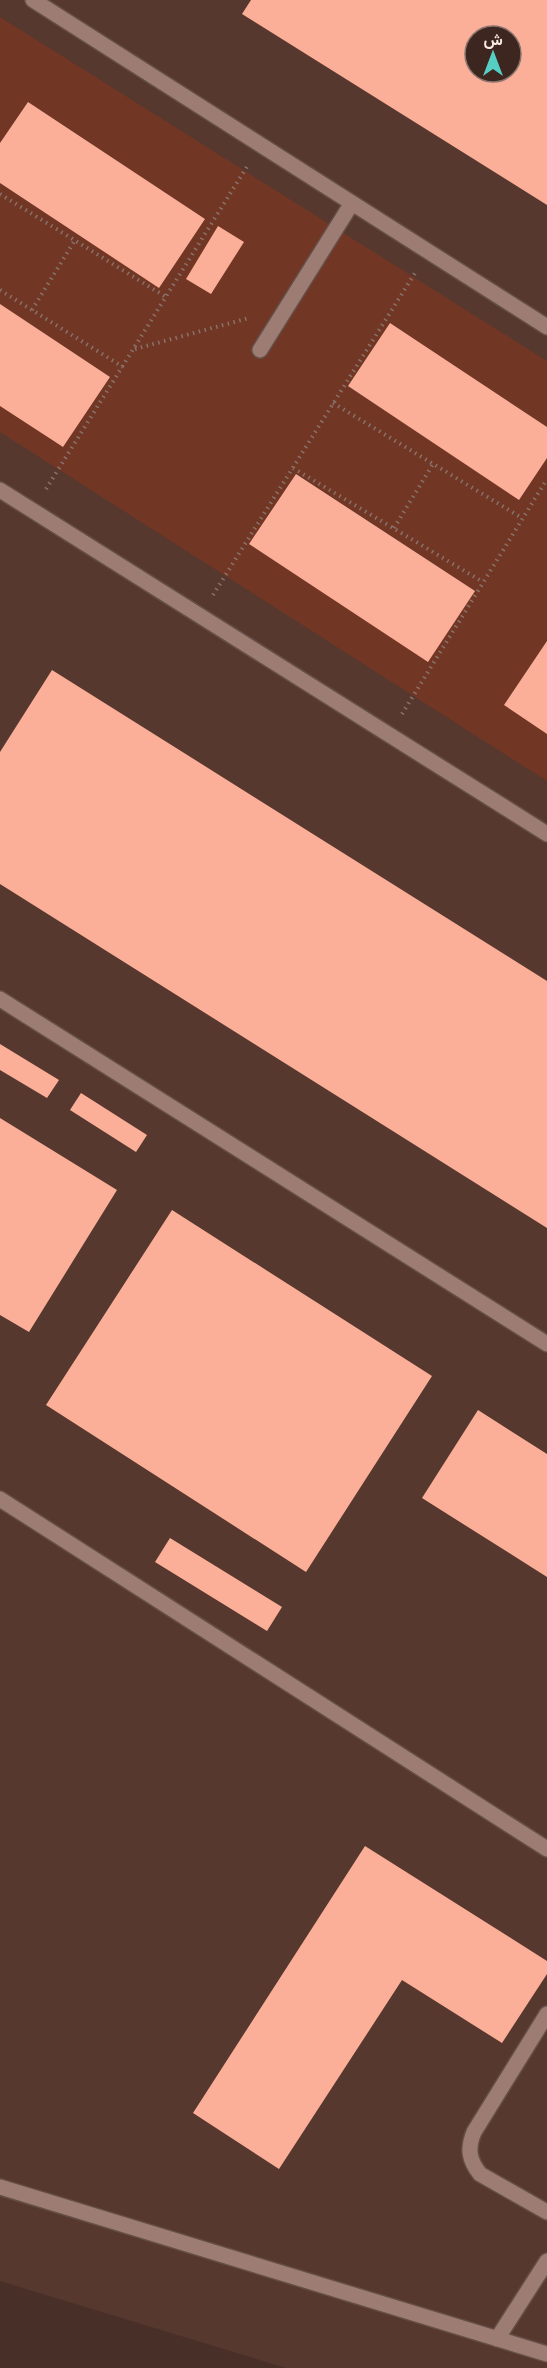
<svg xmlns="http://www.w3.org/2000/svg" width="547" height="2368" font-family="Roboto,Vazirmatn,sans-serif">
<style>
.built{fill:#57382f;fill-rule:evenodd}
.green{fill:#723624;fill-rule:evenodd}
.building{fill:#fcaf98;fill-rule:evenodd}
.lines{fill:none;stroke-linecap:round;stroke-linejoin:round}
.minor-casing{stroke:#644e47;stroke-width:18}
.path{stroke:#87726c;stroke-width:4;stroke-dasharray:1.5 4.5;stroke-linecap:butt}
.minor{stroke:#9d7d73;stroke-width:15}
</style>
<rect width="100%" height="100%" fill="#483029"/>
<path class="built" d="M0 0H547V2368H286L0 2281ZM475 36H511V72H475Z"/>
<path class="green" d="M0 17 547 361V427L390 323 348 386 519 499 547 458V641L504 705 547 734V781L0 432V406L63 447 110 377 0 304V183L159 288 205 219 28 102 0 143ZM296 474H297L475 591 250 544Z"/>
<path class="building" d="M251 0H547V205L242 14ZM475 36H511V72H475Z
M28 102 205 219 159 288 0 183V143Z
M218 226 244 242 211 294 186 279Z
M0 304 110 377 63 447 0 406Z
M390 323 547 427V458L519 500 348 386Z
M296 474 475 591 428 662 249 544Z
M547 641V734L504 705Z
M52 670 547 981V1228L0 884V752Z
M0 1044 59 1080 47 1098 0 1070Z
M81 1093 147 1135 136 1152 70 1110Z
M0 1118 117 1190 29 1332 0 1315Z
M172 1210 432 1376 306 1572 46 1405Z
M478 1410 547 1454V1577L422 1498Z
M170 1538 282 1607 267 1631 155 1562Z
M365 1846 547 1961V1974L502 2043 402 1980 279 2169 193 2113Z"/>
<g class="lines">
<g class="minor-casing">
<path id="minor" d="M33 0 547 327
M260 350 352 203
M0 490 547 834
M0 999 547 1344
M0 1499 547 1849
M547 2014 474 2132C467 2149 469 2160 480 2174L547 2212
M0 2187 547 2354
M497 2339 547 2261"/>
</g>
<path class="path" d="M0 194 166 297
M0 290 123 367
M32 310 75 240
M135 349 249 318
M333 403 522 518
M293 468 483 582
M46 489 248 165
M394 528 433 464
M213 595 415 273
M402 714 547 479"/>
<use href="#minor" class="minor"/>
</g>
<g transform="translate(493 54)"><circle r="28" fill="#3d261f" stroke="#89746e" stroke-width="1.5"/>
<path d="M0-4.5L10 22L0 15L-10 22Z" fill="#56cec3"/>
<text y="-9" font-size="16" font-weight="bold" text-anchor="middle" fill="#faeae5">ش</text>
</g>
</svg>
